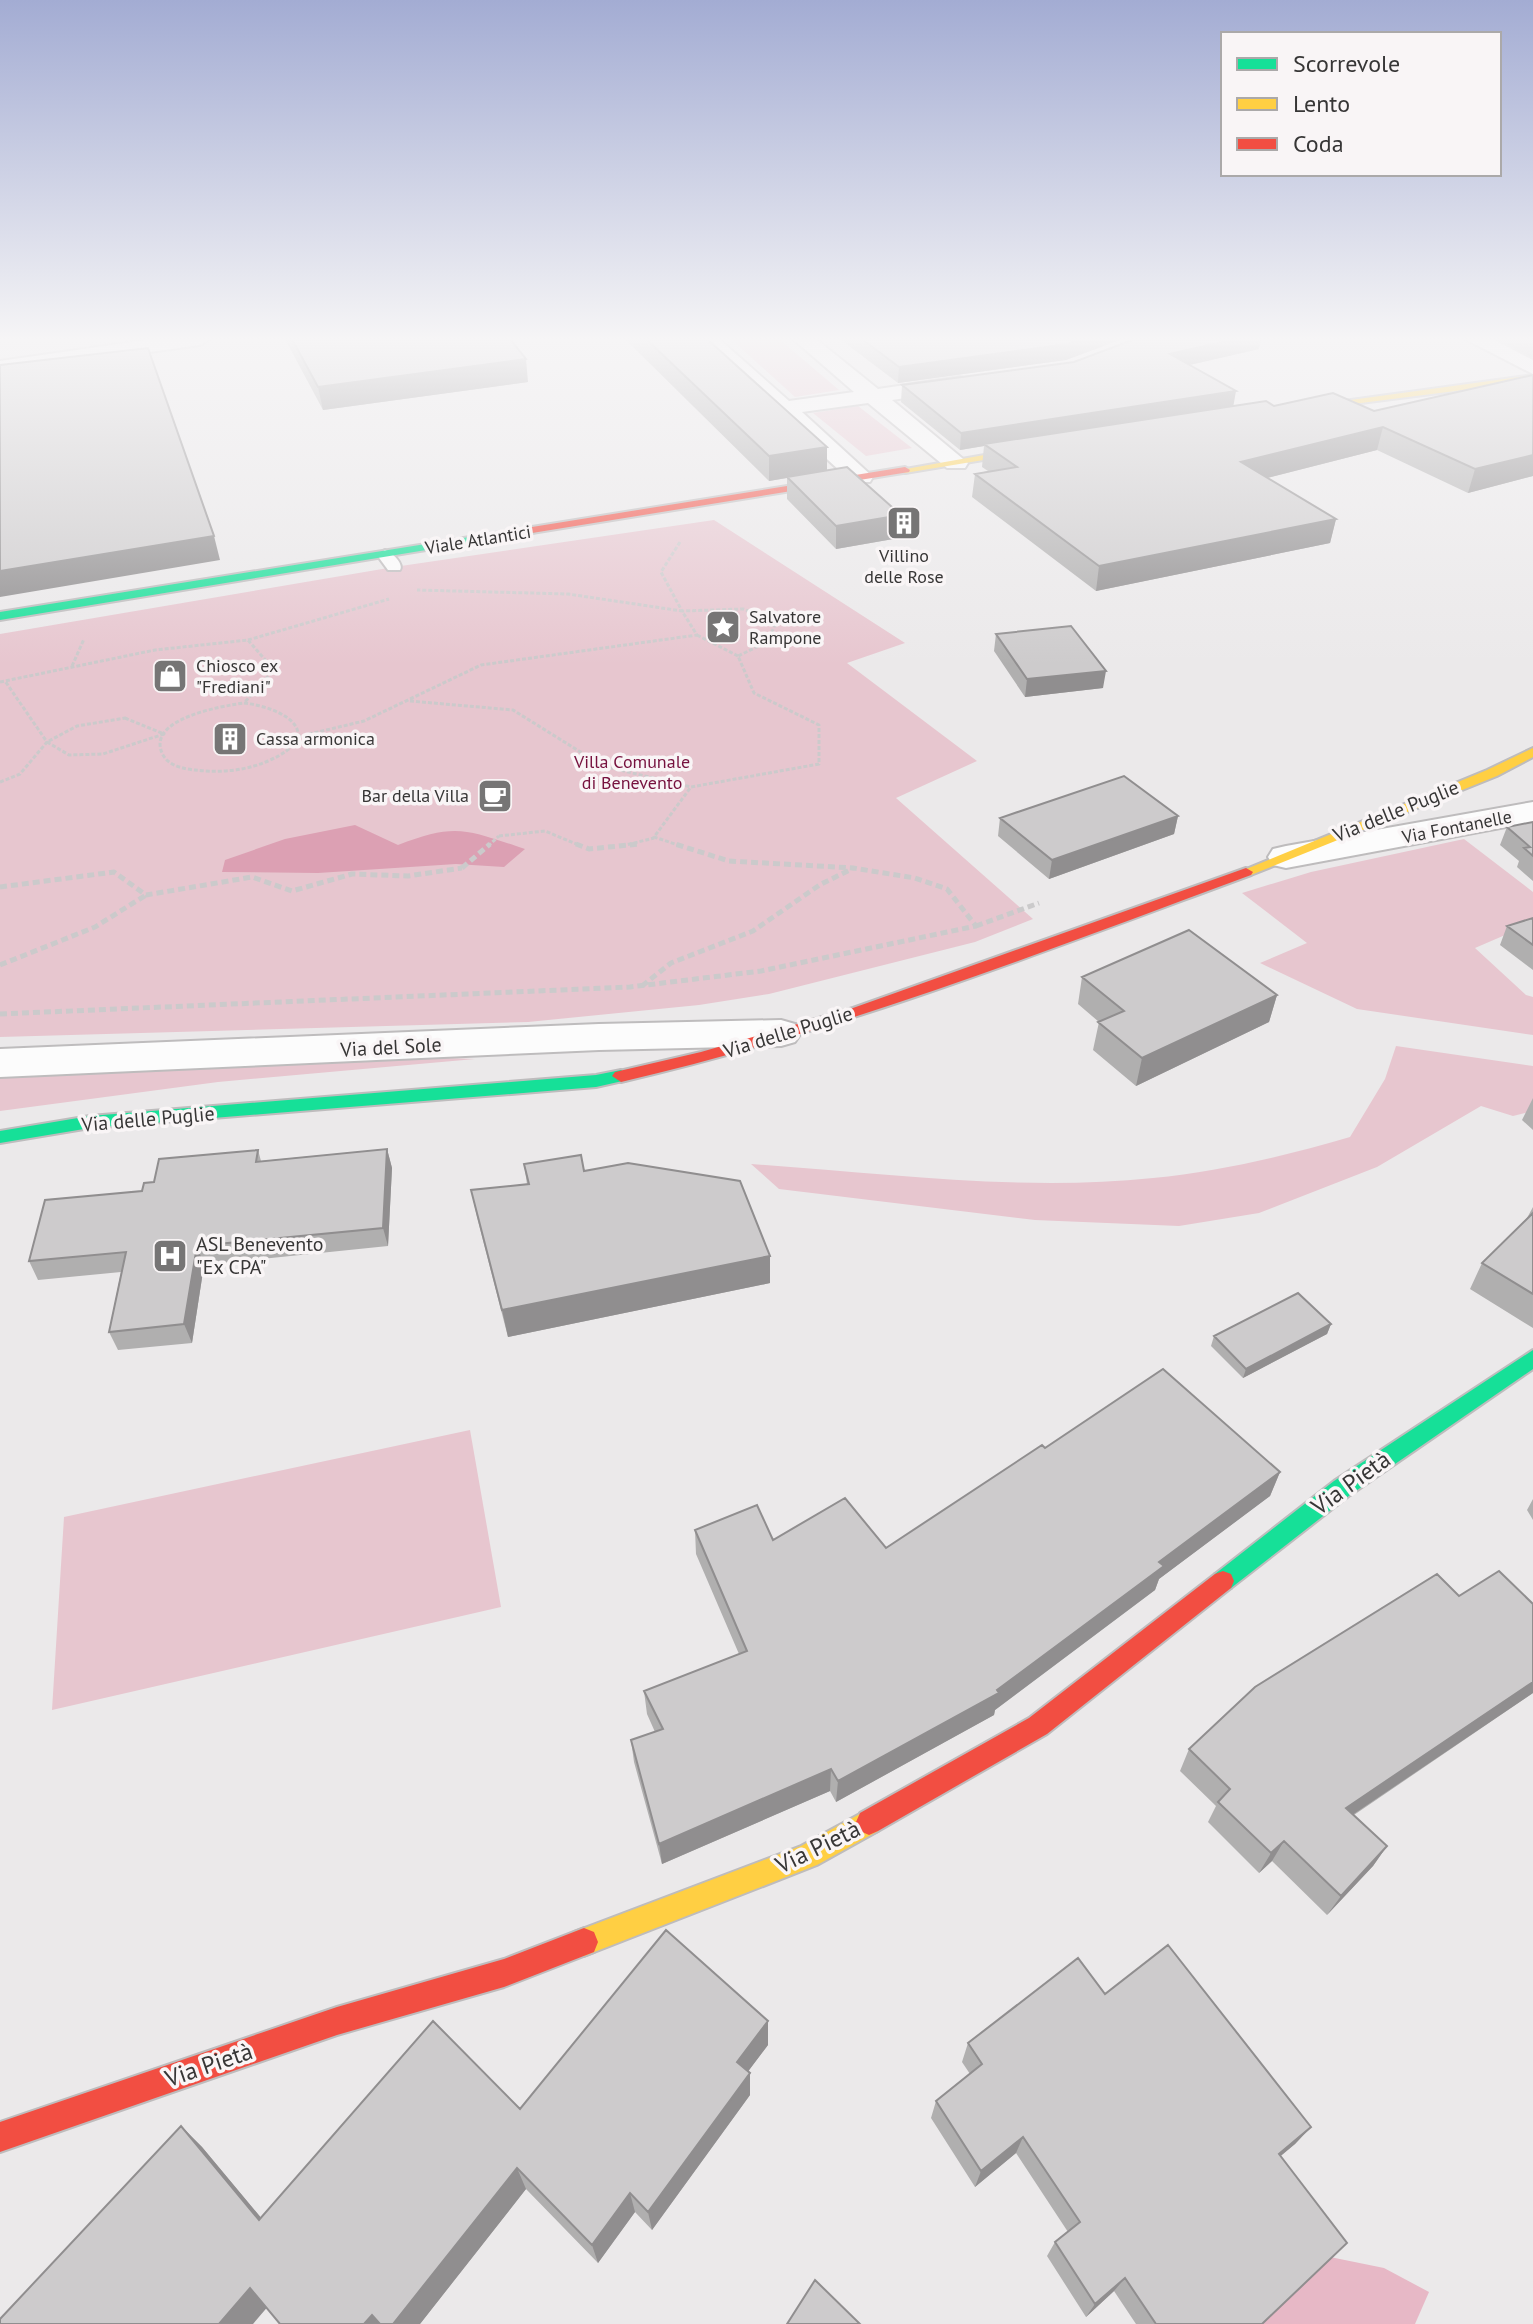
<svg xmlns="http://www.w3.org/2000/svg" width="1533" height="2324" font-family="'PT Sans',sans-serif">
<style>
.green{fill:#e7c6cf}
.forest{fill:#e7b8c6}
.water{fill:#dca0b3}
.lines{fill:none;stroke-linecap:round;stroke-linejoin:round}
.lane-casing{stroke:#bebcbd;stroke-width:4}
.street-casing{stroke:#bebcbd;stroke-width:4}
.fast-casing{stroke:#bebcbd;stroke-width:4}
.slow-casing{stroke:#bebcbd;stroke-width:4}
.jam-casing{stroke:#bebcbd;stroke-width:4}
.path-far1{stroke:#cbcacb;stroke-width:3;stroke-dasharray:4 2;stroke-linecap:butt}
.path{stroke:#cbcacb;stroke-width:5;stroke-dasharray:7 4;stroke-linecap:butt}
.lane{fill:#fcfcfc;fill-rule:evenodd}
.street{fill:#fcfcfc;fill-rule:evenodd}
.fast{fill:#16e098;fill-rule:evenodd}
.slow{fill:#ffcf43;fill-rule:evenodd}
.jam{fill:#f24e42;fill-rule:evenodd}
.path-bridge-far1{stroke:#cbcacb;stroke-width:3;stroke-dasharray:4 2;stroke-linecap:butt}
.path-bridge{stroke:#cbcacb;stroke-width:5;stroke-dasharray:7 4;stroke-linecap:butt}
.wall{fill:#b0afaf}
.shaded-wall{fill:#908e8f}
.building{fill:#cdcbcc;stroke:#908e8f;stroke-width:2}
.labels{text-anchor:middle;stroke-width:7;stroke-linejoin:round;paint-order:stroke}
.far-street-label{font-size:18px;fill:#373636;stroke:#f9f5f6}
.far-poi-label{font-size:18px;fill:#373636;stroke:#f9f5f6;text-anchor:start}
.far-park-label{font-size:18px;fill:#76113e;stroke:#f9f5f6}
.street-label{font-size:20px;fill:#373636;stroke:#f9f5f6}
.poi-label{font-size:20px;fill:#373636;stroke:#f9f5f6;text-anchor:start}
.near-street-label{font-size:24px;fill:#373636;stroke:#f9f5f6}
</style>
<rect width="100%" height="100%" fill="#ebe9ea"/>
<path class="green" d="M731 339H779L839 390 795 397Z
M858 406 912 448 866 456 813 413Z
M714 520 905 643 847 663 977 761 896 798 1033 919 975 942 769 994 699 1005 528 1022 0 1037V634L394 567Z
M1464 839 1533 892V923L1475 948 1526 995 1533 997V1035L1357 1009 1260 963 1307 943 1242 893 1311 872Z
M1396 1046 1533 1066V1111L1513 1116 1481 1106 1377 1167 1259 1213 1179 1226 1035 1220 779 1189 751 1164C883 1173 1021 1192 1153 1178 1221 1171 1285 1156 1350 1137L1385 1079Z
M362 1055 475 1059 218 1082 0 1111V1072Z
M470 1430 501 1607 52 1710 64 1517Z"/>
<path class="forest" d="M1330 2257 1384 2268 1429 2292 1415 2324H1260Z"/>
<path class="water" d="M355 825 398 845C457 822 467 830 525 849L504 867 456 864 318 873 222 872 225 860 285 839Z"/>
<g class="lines">
<g class="lane-casing">
<path id="lane" d="M385 550C392 552 404 564 400 570H388L377 555Z"/>
</g>
<g class="street-casing">
<path id="street" d="M153 339H210L200 345 0 373V361Z
M696 339H719L789 401 854 392 793 339H816L878 389 960 377 968 379 971 384 968 389 892 400 968 463 965 468H947L868 403 802 412 873 477 870 482H852Z
M1465 339H1492L1533 360V374Z
M1533 802V822L1286 868 1273 865 1268 857 1273 849 1286 846Z
M781 1020 795 1024 801 1033 795 1042 781 1046 599 1050 0 1077V1049L599 1024Z"/>
</g>
<g class="fast-casing">
<path id="fast" d="M532 527 537 530 536 532 0 620V612Z
M621 1070 630 1076 627 1080 596 1087 90 1128 0 1143V1131L90 1116 596 1075Z
M1533 1350V1369L1350 1495 1231 1588 1223 1591 1215 1588 1212 1581 1215 1574 1334 1481Z"/>
</g>
<g class="slow-casing">
<path id="slow" d="M1533 375V381L1290 412 1285 409Z
M1040 445 1045 448 1043 450 905 473 900 470Z
M1533 748V757L1497 776 1251 875H1241L1239 872 1487 770Z
M869 1809 878 1813 882 1822 878 1831 817 1865 584 1956 574 1952 570 1942 574 1932 801 1846Z"/>
</g>
<g class="jam-casing">
<path id="jam" d="M905 467 910 470 909 472 532 533 527 530 532 527Z
M1246 868 1253 872 1251 875C1043 952 838 1032 621 1082L612 1076 615 1072 701 1052 853 1008Z
M1223 1571 1231 1574 1234 1581 1231 1588 1047 1734 878 1831 869 1835 860 1831 856 1822 860 1813 1029 1718 1215 1574Z
M584 1928 594 1932 598 1942 594 1952 504 1987 337 2035 0 2152V2122L337 2007 504 1959Z"/>
</g>
<path class="path-far1" d="M680 542 661 572 682 611 743 609 777 621 767 642 738 656 754 693 819 725V764L691 787 654 837 681 846
M697 635 738 656
M248 640 389 599
M72 666 84 639
M0 682 155 650 248 640 274 670 244 703
M410 701 513 710 603 766 691 787
M244 703C286 708 328 735 268 761 245 771 219 773 195 770 184 769 169 766 163 755 144 719 222 706 244 703Z
M125 718 164 734 103 754 69 755 47 742 77 726Z
M297 737 364 721 481 665 697 635 682 611 568 594 417 590
M0 782 20 774 47 742 5 681
M499 836 545 831 581 846
M622 846 654 838"/>
<path class="path" d="M576 844 589 849 639 844
M0 887 114 872 146 895 252 877 292 891 352 874 408 876 462 868
M976 926 1039 903
M0 965 95 927 146 895
M642 986 671 963 753 931 821 884 852 869
M0 1014 630 987 761 971 976 926 947 889 915 878 853 868 729 861 675 844"/>
<use href="#lane" class="lane"/>
<use href="#street" class="street"/>
<use href="#fast" class="fast"/>
<use href="#slow" class="slow"/>
<use href="#jam" class="jam"/>
<path class="path-bridge-far1" d="M488 846 499 836"/>
<path class="path-bridge" d="M462 868 490 844"/>
</g>
<path class="wall" d="M285 339H510L528 382 323 410Z
M625 339H707L827 470 901 515 899 538 836 549 787 499V478L769 481Z
M840 339H1122L1066 360 898 383Z
M1495 339H1533V358Z
M1259 349 1190 365 1233 406H1274L1374 411 1533 375V476L1468 493 1377 450 1267 478 1336 519 1330 543 1096 591 972 497 975 474 988 471 982 467 984 446 960 450 901 402 902 385 1074 362Z
M996 634 1103 688 1025 697 994 651Z
M1178 816 1174 834 1049 879 998 836 1000 818Z
M1533 822V881L1517 867 1519 861 1500 845 1507 827Z
M1533 918V970L1500 945 1507 926Z
M1082 977 1277 995 1269 1022 1136 1086 1093 1050 1099 1022 1078 1004Z
M1533 1098V1130L1522 1120Z
M387 1149 392 1168 388 1246 204 1265 192 1343 118 1350 109 1332 121 1272 38 1280 29 1261 154 1182 258 1150 261 1161Z
M524 1164 584 1171 770 1283 508 1337 477 1217 471 1190 527 1184Z
M1533 1207V1328L1470 1289 1482 1263 1527 1218Z
M1331 1324 1327 1334 1243 1378 1211 1346 1214 1336Z
M1045 1448 1280 1472 1270 1496 1159 1579 1155 1590 995 1710 994 1715 836 1802 830 1791 662 1864 634 1762 631 1740 655 1732 647 1714 644 1691 739 1654 696 1554 695 1530 773 1540 886 1548Z
M1533 1499V1520L1527 1510Z
M1533 1693 1354 1815 1387 1846 1373 1866 1327 1915 1272 1861 1259 1873 1208 1822 1216 1806 1180 1771 1189 1749Z
M1105 1994 1311 2127 1295 2144 1280 2156 1262 2324H1136L1114 2291 1086 2317 1047 2256 1055 2242 1068 2232 1016 2153 975 2187 931 2118 936 2101 970 2074 962 2062 968 2043Z
M768 2045 748 2071 750 2095 652 2230 635 2212 598 2263 526 2189 420 2324H280L181 2126 202 2147 261 2218 520 2109Z"/>
<path class="shaded-wall" d="M1081 339H1122L1066 360 898 383 899 367Z
M1235 339H1261L1259 349 1167 370 1170 354Z
M526 359 528 382 323 410 318 387Z
M1236 391 1233 408 984 444V446L960 450 961 433Z
M1383 427 1377 450 1236 486 1241 462Z
M827 447V471L769 481V456Z
M1533 455V476L1468 493 1475 469Z
M901 515 899 538 836 549V526Z
M1336 519 1330 543 1096 591 1099 566Z
M214 536 220 560 0 597V571Z
M1106 671 1103 688 1025 697 1027 679Z
M1178 816 1174 834 1049 879 1052 860Z
M1277 995 1269 1022 1136 1086 1142 1058Z
M387 1149 392 1168 388 1246 383 1228Z
M197 1246 204 1265 192 1343 184 1324Z
M770 1256V1283L508 1337 502 1310Z
M1331 1324 1327 1334 1243 1378 1246 1369Z
M1280 1472 1270 1496 1159 1579 1155 1590 995 1710 994 1715 836 1802 838 1781 997 1690 1159 1562Z
M1533 1682V1693L1333 1828 1346 1808Z
M831 1769 830 1791 662 1864 659 1844Z
M1284 1841 1272 1861 1259 1873 1271 1853Z
M1387 1846 1373 1866 1327 1915 1341 1896Z
M768 2021V2045L738 2085 737 2062Z
M750 2073V2095L652 2230 648 2212Z
M181 2126 202 2147 278 2238 259 2220Z
M1311 2127 1295 2144 1264 2170 1279 2154Z
M1023 2137 1016 2153 975 2187 981 2171Z
M517 2168 526 2189 420 2324H393Z
M630 2193 635 2212 598 2263 592 2245Z
M1125 2278 1114 2291 1086 2317 1095 2304Z
M250 2288 270 2304 253 2324H219Z
M372 2315 381 2324H364Z"/>
<path class="building" d="M292 339H510L526 359 318 387Z
M646 339H707L827 447 769 456Z
M862 339H1081L1068 344 899 367Z
M1135 339H1235L1170 354 1236 391 961 433 902 385 1074 362Z
M148 348 214 536 0 571V365Z
M1533 375V455L1475 469 1383 427 1241 462 1336 519 1099 566 975 474 1017 467 984 444 1266 401 1274 406 1333 393 1374 411Z
M847 467 901 515 836 526 787 477Z
M1071 626 1106 671 1027 679 996 634Z
M1124 776 1178 816 1052 860 1000 818Z
M1533 822V856L1524 848 1530 847 1507 827Z
M1533 918V945L1507 926Z
M1189 930 1277 995 1142 1058 1098 1022 1124 1011 1082 977Z
M387 1149 383 1228 197 1246 184 1324 109 1332 126 1252 29 1261 45 1200 142 1191 144 1183 154 1182 159 1159 258 1150 256 1162Z
M581 1155 584 1171 628 1163 740 1181 770 1256 502 1310 471 1190 529 1184 524 1164Z
M1533 1213V1294L1482 1263Z
M1298 1293 1331 1324 1246 1369 1214 1336Z
M1163 1369 1280 1472 1159 1562 1164 1566 997 1690 999 1693 838 1781 831 1769 659 1844 631 1740 663 1729 644 1691 747 1651 695 1530 757 1505 773 1540 845 1498 886 1548 1042 1445 1045 1448Z
M1499 1571 1533 1604V1682L1346 1808 1387 1846 1341 1896 1284 1841 1271 1853 1218 1802 1230 1789 1189 1749 1255 1687 1437 1574 1459 1596Z
M666 1930 768 2021 737 2062 750 2073 648 2212 630 2193 592 2245 517 2168 393 2324H380L372 2315 364 2324H280L250 2288 219 2324H0V2319L181 2126 259 2220 433 2021 520 2109Z
M1168 1945 1311 2127 1279 2154 1347 2243 1262 2324H1156L1125 2278 1095 2304 1055 2242 1080 2222 1023 2137 981 2171 936 2101 982 2064 968 2043 1078 1958 1105 1994Z
M815 2280 860 2324H787Z"/>
<linearGradient id="sky" x2="0" y2="1"><stop stop-color="#a3acd3"/><stop offset="0.51" stop-color="#f6f5f6"/><stop offset="1" stop-color="#f6f5f6" stop-opacity="0"/></linearGradient>
<rect width="1533" height="665" fill="url(#sky)"/>
<defs>
<g id="building-square" transform="scale(1.8)"><rect x="-9" y="-9" width="18" height="18" rx="4" fill="#767575" stroke="#f9f5f6"/><path d="M-4-6H4V6H1V3H-1V6H-4ZM-2.5-4.3h1.7v1.8h-1.7ZM.8-4.3h1.7v1.8H.8ZM-2.5-1h1.7V.8h-1.7ZM.8-1h1.7V.8H.8Z" fill="#fff"/></g>
<g id="sight-square" transform="scale(1.8)"><rect x="-9" y="-9" width="18" height="18" rx="4" fill="#767575" stroke="#f9f5f6"/><path d="M0-6L1.8-2.2L6-1.7L2.9 1.2L3.7 5.4L0 3.3L-3.7 5.4L-2.9 1.2L-6-1.7L-1.8-2.2Z" fill="#fff"/></g>
<g id="shop-square" transform="scale(1.8)"><rect x="-9" y="-9" width="18" height="18" rx="4" fill="#767575" stroke="#f9f5f6"/><path d="M-5-2.5h2.3a2.7 3.5 0 0 1 5.4 0H5L5.5 6h-11ZM-1.5-2.5h3a1.5 2.3 0 0 0-3 0Z" fill="#fff"/></g>
<g id="cafe-square" transform="scale(1.8)"><rect x="-9" y="-9" width="18" height="18" rx="4" fill="#767575" stroke="#f9f5f6"/><path d="M-5.5-4.5H6V0H3Q3 3.5 0 3.5H-2.5Q-5.5 3.5-5.5 0ZM3-3.2v2h1.7v-2ZM-6 4.5H4V6H-6Z" fill="#fff"/></g>
<g id="hospital-square" transform="scale(1.8)"><rect x="-9" y="-9" width="18" height="18" rx="4" fill="#767575" stroke="#f9f5f6"/><path d="M-5-5h3v3.5h4V-5h3V5h-3V1.5h-4V5h-3Z" fill="#fff"/></g>
</defs>
<g fill-rule="evenodd">
<use href="#building-square" x="904" y="523"/>
<use href="#sight-square" x="723" y="627"/>
<use href="#shop-square" x="170" y="676"/>
<use href="#building-square" x="230" y="739"/>
<use href="#cafe-square" x="495" y="796"/>
<use href="#hospital-square" x="170" y="1256"/>
</g>
<g class="labels">
<g class="far-street-label">
<text transform="translate(478 540) rotate(-9)" y="6">Viale Atlantici</text>
<text transform="translate(1457 827) rotate(-11)" y="6">Via Fontanelle</text>
</g>
<g class="far-poi-label">
<text x="904" y="562" text-anchor="middle">Villino<tspan x="904" dy="21">delle Rose</tspan></text>
<text x="749" y="623">Salvatore<tspan x="749" dy="21">Rampone</tspan></text>
<text x="196" y="672">Chiosco ex<tspan x="196" dy="21">"Frediani"</tspan></text>
<text x="256" y="745">Cassa armonica</text>
<text x="469" y="802" text-anchor="end">Bar della Villa</text>
</g>
<g class="far-park-label">
<text x="632" y="768">Villa Comunale<tspan x="632" dy="21">di Benevento</tspan></text>
</g>
<g class="street-label">
<text transform="translate(1396 811) rotate(-22)" y="7">Via delle Puglie</text>
<text transform="translate(788 1032) rotate(-17)" y="7">Via delle Puglie</text>
<text transform="translate(391 1047) rotate(-3)" y="7">Via del Sole</text>
<text transform="translate(148 1119) rotate(-5)" y="7">Via delle Puglie</text>
</g>
<g class="poi-label">
<text x="196" y="1251">ASL Benevento<tspan x="196" dy="23">"Ex CPA"</tspan></text>
</g>
<g class="near-street-label">
<text transform="translate(1351 1483) rotate(-36)" y="8">Via Pietà</text>
<text transform="translate(818 1847) rotate(-26)" y="8">Via Pietà</text>
<text transform="translate(209 2065) rotate(-19)" y="8">Via Pietà</text>
</g>
</g>
<rect x="1221" y="32" width="280" height="144" fill="#f9f5f6" stroke="#aba9a9" stroke-width="2"/>
<rect x="1237" y="58" width="40" height="12" fill="#16e098" stroke="#aba9a9" stroke-width="2"/>
<text x="1293" y="72" font-size="24" fill="#373636">Scorrevole</text>
<rect x="1237" y="98" width="40" height="12" fill="#ffcf43" stroke="#aba9a9" stroke-width="2"/>
<text x="1293" y="112" font-size="24" fill="#373636">Lento</text>
<rect x="1237" y="138" width="40" height="12" fill="#f24e42" stroke="#aba9a9" stroke-width="2"/>
<text x="1293" y="152" font-size="24" fill="#373636">Coda</text>
</svg>
